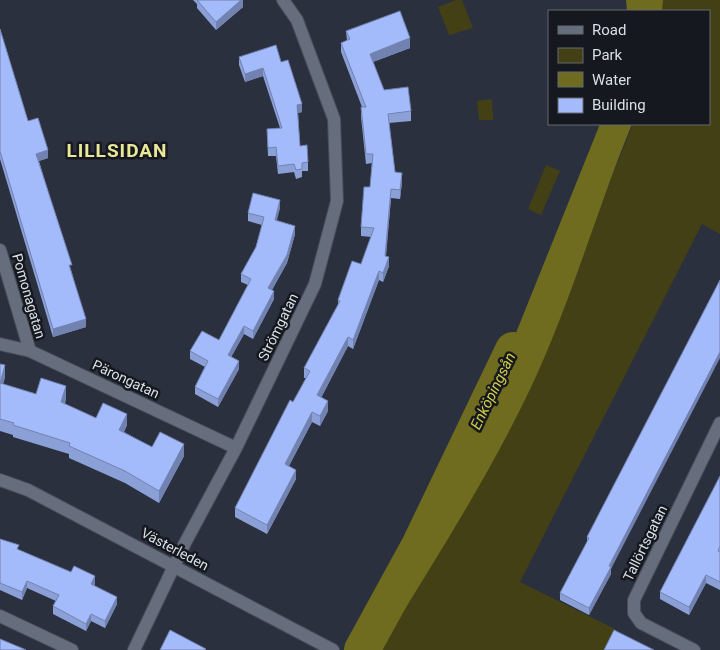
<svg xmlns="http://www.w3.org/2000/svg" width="720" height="650" font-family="Roboto,sans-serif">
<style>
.green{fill:#424014}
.water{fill:#6f6c1f}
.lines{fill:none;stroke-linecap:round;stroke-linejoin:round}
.river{stroke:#6f6c1f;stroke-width:36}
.minor-casing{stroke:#474c58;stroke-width:14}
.minor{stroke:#666d7d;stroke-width:12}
.wall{fill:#8ca0d8}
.shaded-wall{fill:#7282b0}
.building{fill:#a3bafb;stroke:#7282b0}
.labels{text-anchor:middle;stroke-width:5;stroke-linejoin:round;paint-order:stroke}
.street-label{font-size:14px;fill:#dbdfe9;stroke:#16181f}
.water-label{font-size:15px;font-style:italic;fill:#d1cd48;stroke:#16181f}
.district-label{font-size:19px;font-weight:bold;letter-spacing:1px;fill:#e9e899;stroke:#16181f}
</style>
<rect width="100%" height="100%" fill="#2b303f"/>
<path class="green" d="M456 0H462L473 28 449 35 438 7Z
M652 0H720V234L702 224 520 582 615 629 605 650H379L492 445 558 310 633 124H709V11H652Z
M492 99 493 120H479L477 101Z
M546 165 560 171 541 215 528 209Z"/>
<path class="water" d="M626 0H663L662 11H627Z
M600 124H632C597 209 572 299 533 383 491 473 436 558 384 643L365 634 456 482Z"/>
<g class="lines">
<path class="river" d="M362 650 419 546 513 350"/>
<g class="minor-casing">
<path id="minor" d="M0 250 30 351
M0 344 30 351 236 448
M0 480 28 490 333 650
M0 616 72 650
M134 650 185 543 236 448 315 284 337 201 334 119 297 20 283 0
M694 650 641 623 634 613V600L720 423"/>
</g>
<use href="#minor" class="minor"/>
</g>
<path class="wall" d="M193 0H243V7L216 30 197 8V4Z
M0 29 28 121 48 158 39 161 72 273 86 327 53 337 0 159Z
M346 31 410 48 373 62 384 90 411 111V121L389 123 395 172 402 182 400 199 391 198 386 256 389 266 383 282 379 280 353 349 348 346 321 398 328 411 320 426 312 422 289 466 296 479 267 534 235 517V508L306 378H304V368L338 305V300L361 264 371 237 361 236V227L370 187 372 163 366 164 361 117V107H362L341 52V43L347 41Z
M239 57 281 62 302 112 298 113 300 146 308 162V171H302V177L296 179 294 172 278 174 276 156H268L267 129 280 128 263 76 245 82 239 65Z
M280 208 276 221 295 234 287 263 272 290 274 299 253 339 244 334 231 357 239 369 218 407 195 394V387L205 367 190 359V351L219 340 248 285 241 282V274L256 247 262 225 248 221V213Z
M720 280 611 569V574L589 615 560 600V593L587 542V537Z
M0 364 5 377 3 384 36 394 66 398 65 404 96 418 127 425 124 432 152 447 184 456 159 503 125 483 69 458V454L13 437V435L0 431Z
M720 476V590L706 583 689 615 660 599V592Z
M0 539 19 550 95 584 94 586 117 604 105 628 91 621 86 631 53 614V606L56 601 27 588 22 600 0 590Z"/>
<path class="shaded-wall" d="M241 0H243V7L216 30V22Z
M410 38V48L370 63V54Z
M263 68V76L245 82V74Z
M302 104V112L297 113V105Z
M48 150V158L36 162V154Z
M402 173V182L400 199V190Z
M391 189V198L385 265V256Z
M280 200V208L275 228V220Z
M295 226V234L287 263 268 296V288Z
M389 257V266L383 282V273Z
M379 271V280L353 349V340Z
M274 291V299L253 339V331Z
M86 319V327L53 337V329Z
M244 326V334L228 363V355Z
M348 337V346L317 405V395Z
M720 352V358L611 569V574L589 615V608L609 566Z
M239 361V369L218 407V399Z
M5 365V377L0 395V383Z
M66 386V398L61 414V402Z
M328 401V411L320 426V416Z
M312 412V422L285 473V464Z
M127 414V425L119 442V430Z
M184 444V456L159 503V491Z
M296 470V479L267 534V525Z
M706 575V583L689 615V607Z
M95 576V584L91 591V584Z
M27 581V588L22 600V592Z
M117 597V604L105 628V621Z
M91 614V621L86 631V624Z"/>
<path class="building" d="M197 0H241L216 22Z
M400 11 410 38 370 54 384 90 408 87 411 111 388 114 395 172 402 173 400 190 391 189 385 256 389 257 383 273 379 271 353 340 348 337 317 395 328 401 320 416 312 412 285 464 296 470 267 525 235 508 290 400 293 402 310 371 304 368 340 301 338 300 352 261 361 264 374 228 361 227 364 187H370L373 154H366L361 107H366L341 43 350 39 346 31Z
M0 29 28 121 38 118 48 150 36 154 72 265H69L86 319 53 329 0 151Z
M276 45 281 62 288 60 302 104 297 105 300 146 307 145 308 162 302 163V169L296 170 294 164 278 166 276 147 268 148 267 129 282 128 263 68 245 74 239 57Z
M253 193 280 200 275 220 295 226 287 255 268 288 274 291 253 331 244 326 228 355 239 361 218 399 195 387 208 361 190 351 202 331 219 340 251 279 241 274 256 247 264 217 248 213Z
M720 280V352L609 566 611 567 589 608 560 593 589 538 587 537Z
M0 364 5 365 0 383 36 394 41 378 66 386 61 402 96 418 103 403 127 414 119 430 152 447 160 432 184 444 159 491 125 471 69 446 70 443 13 425 14 423 0 419Z
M720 476V546L718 551 720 552V582L706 575 689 607 660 592Z
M0 539 19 545 17 549 71 572 74 566 95 576 91 584 117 597 105 621 91 614 86 624 53 606 59 595 27 581 22 592 0 583Z
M170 630 206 649 205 650H160Z
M614 630 654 650H604Z
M0 639 24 649 26 650H0Z"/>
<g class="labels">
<g class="street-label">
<text transform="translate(29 296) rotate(74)" y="5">Pomonagatan</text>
<text transform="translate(278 327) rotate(-64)" y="5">Strömgatan</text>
<text transform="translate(126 379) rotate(25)" y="5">Pärongatan</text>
<text transform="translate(645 543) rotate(-64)" y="5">Tallörtsgatan</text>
<text transform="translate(175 549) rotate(28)" y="5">Västerleden</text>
</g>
<g class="water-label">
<text transform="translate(493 391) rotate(-64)" y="5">Enköpingsån</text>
</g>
<g class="district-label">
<text x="117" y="157">LILLSIDAN</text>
</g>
</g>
<rect x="548" y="10" width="162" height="115" fill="#16181f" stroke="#656870"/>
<rect x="558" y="26" width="25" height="8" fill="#666d7d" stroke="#656870"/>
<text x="592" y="35" font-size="15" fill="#dbdfe9">Road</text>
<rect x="558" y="48" width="25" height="15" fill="#424014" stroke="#656870"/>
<text x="592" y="60" font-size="15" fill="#dbdfe9">Park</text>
<rect x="558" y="72" width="25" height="15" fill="#6f6c1f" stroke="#656870"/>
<text x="592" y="85" font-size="15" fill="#dbdfe9">Water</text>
<rect x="558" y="98" width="25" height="15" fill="#a3bafb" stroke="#656870"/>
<text x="592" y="110" font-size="15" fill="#dbdfe9">Building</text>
</svg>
